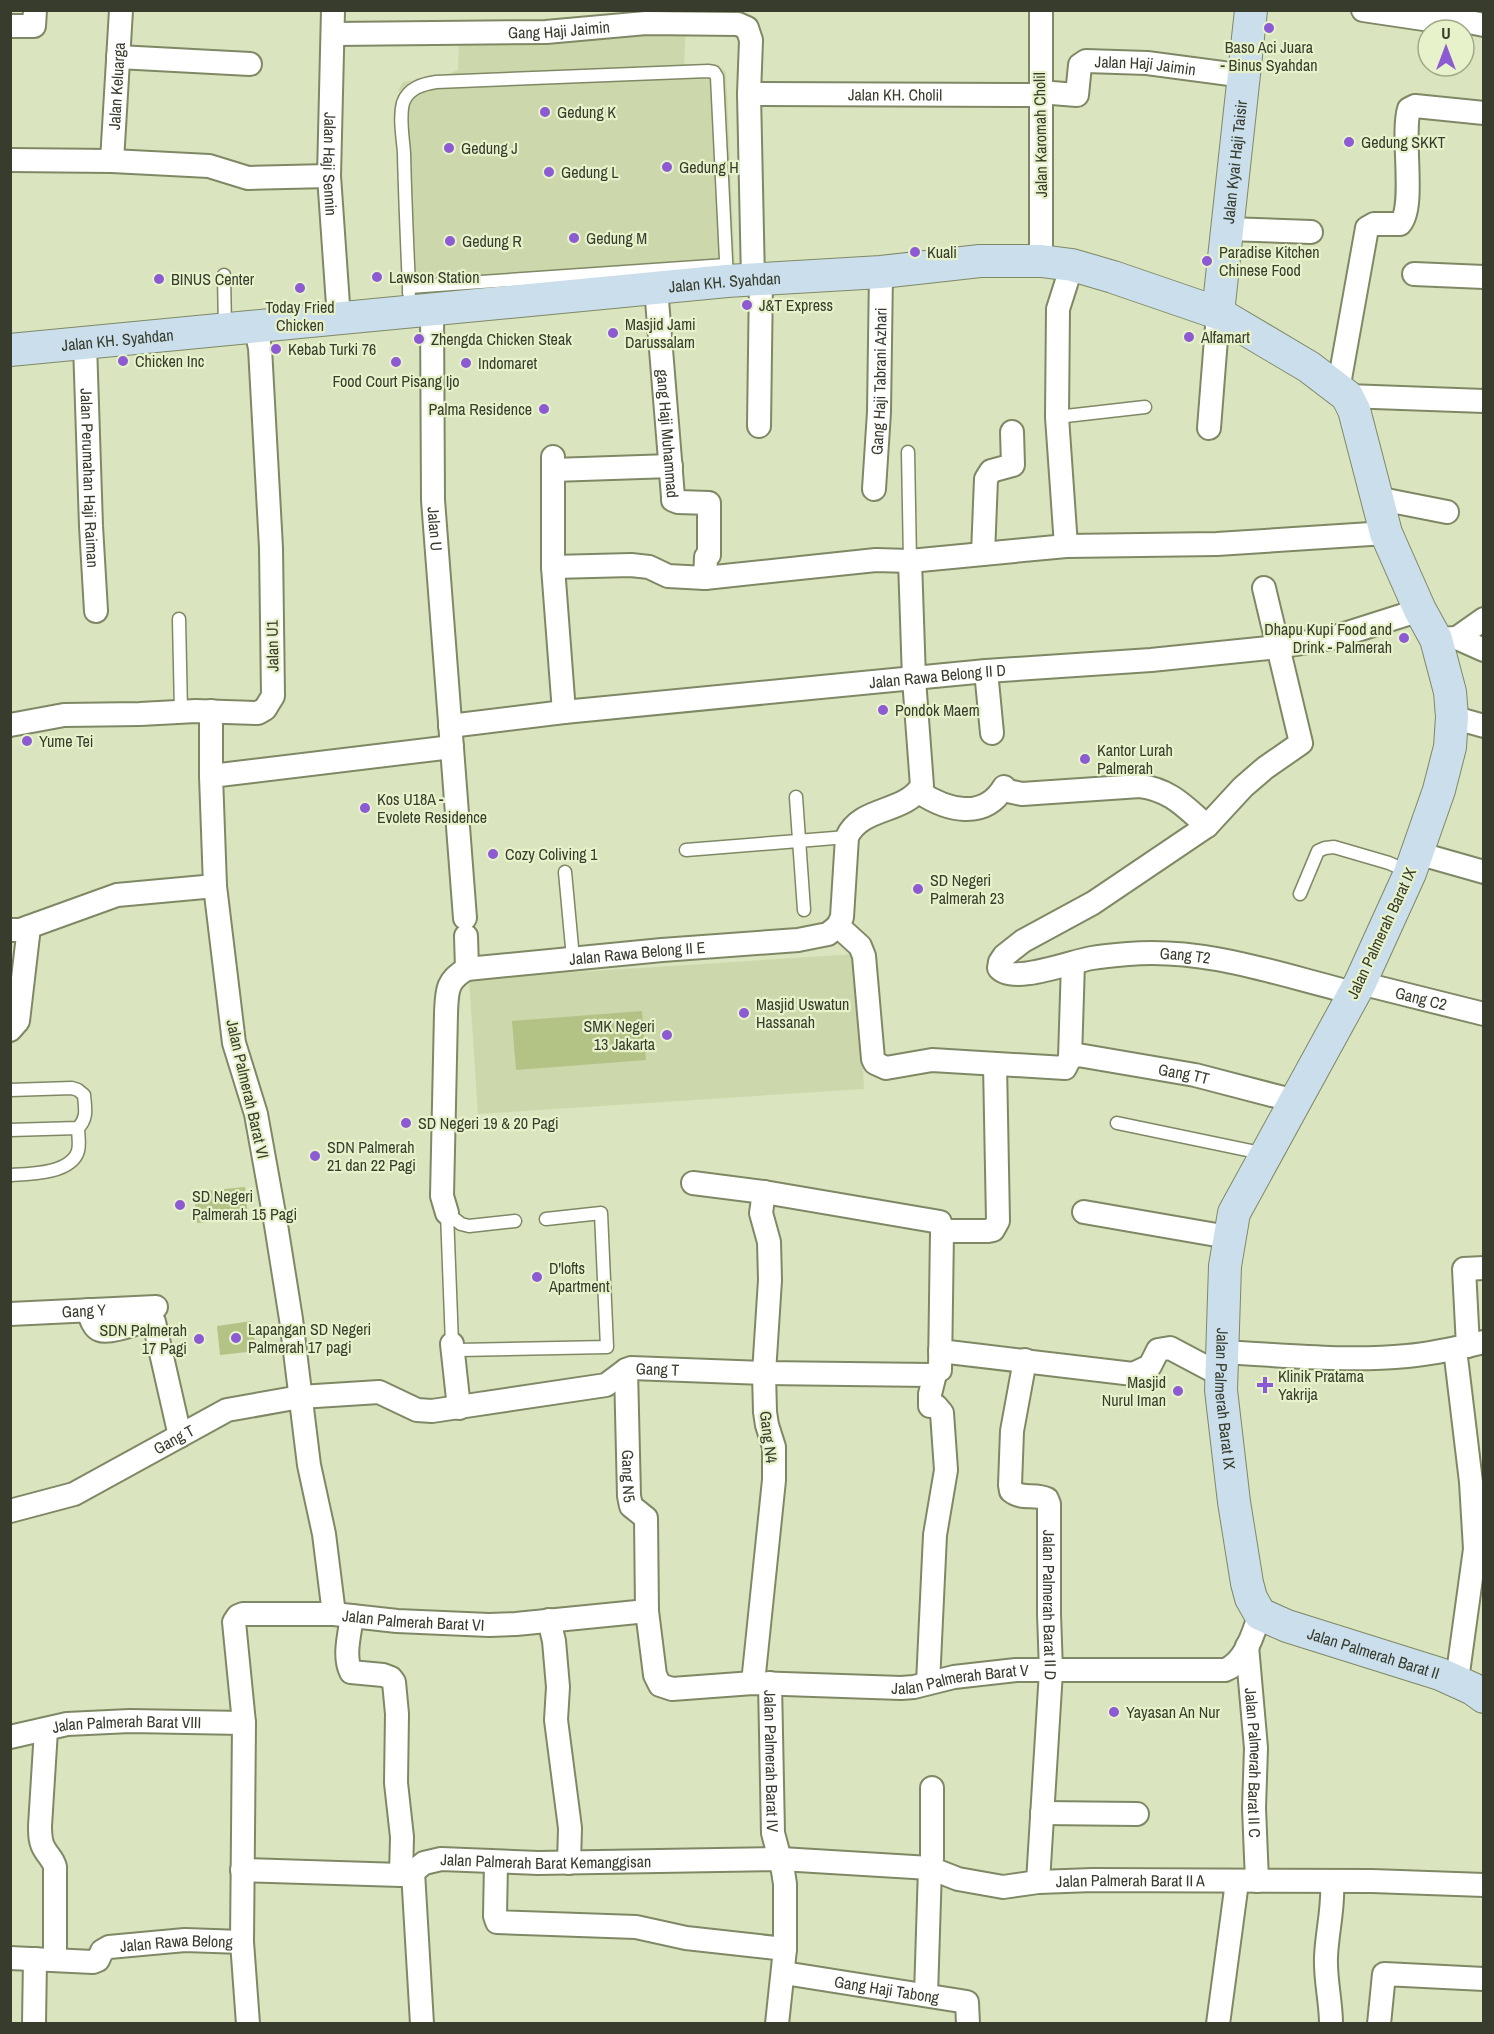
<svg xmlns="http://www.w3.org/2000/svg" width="1494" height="2034" font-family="'Archivo Narrow',sans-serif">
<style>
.built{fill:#ccd8ab}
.green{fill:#b3c285}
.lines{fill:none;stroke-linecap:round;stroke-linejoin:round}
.lane-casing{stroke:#7f8865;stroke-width:15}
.street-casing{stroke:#7f8865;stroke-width:26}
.secondary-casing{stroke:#7f8865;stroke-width:34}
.lane{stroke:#fff;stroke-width:12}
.street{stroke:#fff;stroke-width:22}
.secondary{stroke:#cadeeb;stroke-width:32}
.poi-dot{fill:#8c5ad2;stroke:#e7f2cb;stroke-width:2}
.labels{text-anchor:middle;stroke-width:4.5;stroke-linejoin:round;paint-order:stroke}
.street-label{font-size:16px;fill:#373c2c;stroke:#e7f2cb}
.poi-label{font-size:16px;fill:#373c2c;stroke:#e7f2cb;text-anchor:start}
</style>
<rect width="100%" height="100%" fill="#dae4be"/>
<path class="built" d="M686 28 684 64 718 65 726 72 735 270 404 299 399 89 403 82 446 75 458 70 459 36Z
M856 954 864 1089 478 1114 469 979Z"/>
<path class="green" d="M642 1011 646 1060 516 1070 512 1021Z
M245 1187 248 1218 197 1223 194 1192Z
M252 1321 256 1351 220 1355 217 1326Z"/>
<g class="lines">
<g class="lane-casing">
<path id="lane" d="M224 275 225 328
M409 287C407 242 405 198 404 153 403 138 399 118 403 103 408 88 423 84 436 82L708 71 714 72 717 77 727 280
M409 293V287L726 265
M1057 417 1145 407
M908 452 910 561
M179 619 181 712
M796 797 804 910
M686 850 847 837
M565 872 573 958
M1300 894 1318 851 1325 848 1334 847 1389 863 1409 872
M10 1090 72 1088 78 1090 84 1095C85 1108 88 1118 78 1128L10 1130
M1117 1123 1266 1154
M10 1175C29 1174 71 1174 78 1151 80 1144 78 1135 78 1128
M515 1221 469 1226 461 1224 447 1213 452 1344 458 1350 607 1347 601 1213 546 1219"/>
</g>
<g class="street-casing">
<g id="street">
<path id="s1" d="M333 10 329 176 339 319"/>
<path d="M1363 10 1437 21 1443 22 1450 18"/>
<path d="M1450 18 1484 25"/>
<path d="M10 26H34L35 10"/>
<path id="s2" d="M333 34 546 32 646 23 738 24 747 28 751 40 749 94 753 280"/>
<path d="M118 57 250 64"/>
<path id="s3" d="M1039 92 1077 95 1080 65 1086 61 1147 63 1245 76"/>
<path id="s4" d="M749 94 1039 95"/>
<path d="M10 160 112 161 209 166 248 178 329 176"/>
<path id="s5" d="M112 161 121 10"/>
<path d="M1227 229 1311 232"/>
<path d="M1041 261V10"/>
<path d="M1414 274 1484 277"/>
<path id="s6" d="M656 288 673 497V500L678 502 709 503V555L706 557 705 578"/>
<path id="s7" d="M432 310 433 500 465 918"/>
<path id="s8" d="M85 344 91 526 96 611"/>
<path d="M1338 390 1367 228 1374 224H1400C1416 207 1401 135 1409 109L1415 106 1484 113"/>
<path d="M1347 396 1484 401"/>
<path d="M759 426 761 279"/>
<path d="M1209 428 1218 313"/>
<path d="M553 457V567L564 712"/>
<path d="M553 470 671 466"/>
<path id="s9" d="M874 489 879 412 881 272"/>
<path d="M1376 498 1447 512"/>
<path d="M1066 546 1057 417 1058 309 1072 265"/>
<path d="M983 554 986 479 991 471 1013 465 1012 432"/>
<path d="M553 567 631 565 649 567 668 576 705 578 876 560 910 561 1066 546 1217 544 1386 533"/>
<path id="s10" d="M1264 588 1301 743 1265 768 1243 787 1207 826 1093 903 1023 941 1004 956 1000 962 999 968C1013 985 1072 961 1092 958 1104 956 1116 955 1128 954 1205 947 1280 975 1354 993"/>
<path d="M1457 638 1484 619"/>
<path d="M1436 639 1457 638 1484 650"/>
<path d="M986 671 992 733"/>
<path d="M211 711V776"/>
<path d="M1452 717 1484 726"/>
<path d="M10 725 64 715 140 714 196 711 258 713 265 709 273 696 271 548 260 348 255 326"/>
<path id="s11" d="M450 726 564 712 986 671 1151 660 1278 647 1332 638 1420 610"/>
<path d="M919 792C946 810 984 821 1004 787L1008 791 1022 794 1140 786C1171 790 1185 807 1207 826"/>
<path d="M1417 853 1484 872"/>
<path d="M838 926 860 946 864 956 873 1059 875 1063 886 1068 932 1060 1065 1068 1070 1058 1073 963"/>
<path d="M838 926 842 917 847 837C861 806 904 814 922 786L914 679 910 561"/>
<path d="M10 930H20L117 895 215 886"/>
<path d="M466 936 467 969"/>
<path id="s12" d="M1360 983 1484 1014"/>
<path d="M10 1030 18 1021 29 927"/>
<path id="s13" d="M1070 1058 1078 1055 1195 1075 1295 1101"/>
<path d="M1084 1212 1228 1237"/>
<path id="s14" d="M447 1213 442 1196 446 1013C447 992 446 980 467 969L662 950 798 940 828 934 838 926"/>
<path d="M942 1231H988L993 1230 998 1221 995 1064"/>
<path d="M88 1310C90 1316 93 1328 100 1330 109 1334 137 1323 147 1320H152L154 1322 180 1436"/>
<path id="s15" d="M10 1314 156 1307"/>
<path d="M452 1344 459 1408"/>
<path d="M1468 1346 1464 1269 1484 1268"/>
<path d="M1455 1349 1471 1482 1475 1549 1457 1680"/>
<path d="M940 1351 1133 1374 1150 1366 1158 1350 1170 1348 1221 1375"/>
<path d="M1222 1352C1283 1355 1346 1362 1407 1356 1432 1354 1458 1348 1484 1342"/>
<path id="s16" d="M1025 1360 1012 1431 1010 1485 1011 1491C1022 1500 1035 1493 1047 1499L1049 1504V1614L1051 1671 1038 1882"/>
<path id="s17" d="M626 1370 629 1496 631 1506 646 1518 647 1611 655 1675 660 1685 672 1689 753 1683 901 1688 914 1687 954 1677 1016 1670H1225C1246 1662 1253 1633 1260 1614"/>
<path id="s18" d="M10 1511 74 1494 227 1410 300 1397 379 1392 417 1410 432 1411 606 1385 626 1370 631 1368 764 1373 931 1375 940 1370 942 1231 940 1222 764 1192 693 1183"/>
<path d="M334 1614 324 1534 309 1465 291 1319 276 1225 256 1114 234 1043 215 886 211 776 452 747"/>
<path d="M352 1616C350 1633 343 1656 351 1672L383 1675 391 1678 394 1682 397 1714 396 1783 402 1837 401 1875"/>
<path d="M549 1620 554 1641 558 1687 556 1720 570 1828 569 1863"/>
<path id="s19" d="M1247 1646 1256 1748 1254 1808 1257 1881"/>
<path d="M753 1683 774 1480V1447L767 1425 765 1412 764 1373 770 1280 769 1242 761 1213 764 1192"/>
<path id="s20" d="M770 1683 773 1833 783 1871 785 1884V1949L777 2024"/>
<path d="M928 1683 935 1535 946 1470 942 1413 936 1406H930V1394L935 1374"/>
<path d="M46 1730 40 1826C40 1834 40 1843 45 1850 49 1857 53 1859 55 1867V1959"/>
<path id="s21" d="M10 1737 67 1724 130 1721 244 1723"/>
<path d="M1042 1813 1137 1814"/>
<path d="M496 1862 495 1916 497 1922 636 1927 686 1938 785 1949"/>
<path id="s22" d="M242 1870 401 1875 413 1872 424 1863 441 1859 538 1863 781 1859 930 1868 958 1879 1003 1887 1038 1882 1093 1880 1372 1881 1484 1885"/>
<path d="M413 1872 422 2024"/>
<path id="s23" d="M10 1958 93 1962 98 1960 102 1951 109 1947 185 1940 242 1942"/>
<path id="s24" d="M784 1973 967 2002 968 2024"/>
<path d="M926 1995 930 1868 932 1858V1788"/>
<path d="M34 2024 35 1959"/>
<path id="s25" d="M248 2024 242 1942 244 1723 234 1622 238 1616 243 1614H334L397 1621 489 1625 516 1624 647 1611"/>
<path d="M1218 2024 1237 1882"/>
<path d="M1331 2024C1331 2001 1325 1980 1326 1957 1327 1931 1334 1907 1332 1881"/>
<path d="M1379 2024 1384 1974 1484 1979"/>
</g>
</g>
<g class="secondary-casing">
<g id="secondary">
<path id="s26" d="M1218 313 1251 10"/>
<path id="s27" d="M10 350 727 281 881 272 980 261H1041L1072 265 1113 277 1218 313 1309 367 1347 396 1354 410 1359 429 1386 533 1420 610 1436 639 1450 692 1452 717 1450 747 1439 790 1410 873 1360 983 1234 1213 1225 1266 1221 1390 1234 1502 1247 1583 1251 1598 1260 1614 1287 1626 1440 1674 1473 1689 1484 1697"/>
</g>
</g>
<use href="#lane" class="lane"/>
<use href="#street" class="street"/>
<use href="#secondary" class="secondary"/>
</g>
<g class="poi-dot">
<circle cx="1269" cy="28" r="6"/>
<circle cx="545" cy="112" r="6"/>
<circle cx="1349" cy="142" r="6"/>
<circle cx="449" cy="148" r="6"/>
<circle cx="667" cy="167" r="6"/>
<circle cx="549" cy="172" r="6"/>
<circle cx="574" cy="238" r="6"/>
<circle cx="450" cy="241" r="6"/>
<circle cx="915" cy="252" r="6"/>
<circle cx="1207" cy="261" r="6"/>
<circle cx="377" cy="277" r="6"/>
<circle cx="159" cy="279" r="6"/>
<circle cx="300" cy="288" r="6"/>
<circle cx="747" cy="305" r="6"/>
<circle cx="613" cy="333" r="6"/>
<circle cx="1189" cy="337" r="6"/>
<circle cx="419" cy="339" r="6"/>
<circle cx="276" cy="349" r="6"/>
<circle cx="123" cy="361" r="6"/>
<circle cx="396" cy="362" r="6"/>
<circle cx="466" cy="363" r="6"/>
<circle cx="544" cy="409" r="6"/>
<circle cx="1404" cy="638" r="6"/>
<circle cx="883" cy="710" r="6"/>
<circle cx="27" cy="741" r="6"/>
<circle cx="1085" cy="759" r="6"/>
<circle cx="365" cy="808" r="6"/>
<circle cx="493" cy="854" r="6"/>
<circle cx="918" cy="889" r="6"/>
<circle cx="744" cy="1013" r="6"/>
<circle cx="667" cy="1035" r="6"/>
<circle cx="406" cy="1123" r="6"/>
<circle cx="315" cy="1156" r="6"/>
<circle cx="180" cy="1205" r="6"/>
<circle cx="537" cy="1277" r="6"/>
<circle cx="236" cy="1338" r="6"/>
<circle cx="199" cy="1339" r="6"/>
<path d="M1262 1376h6v6h6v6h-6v6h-6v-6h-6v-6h6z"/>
<circle cx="1178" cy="1391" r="6"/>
<circle cx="1114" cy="1712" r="6"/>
</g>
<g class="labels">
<g class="street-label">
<text dy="6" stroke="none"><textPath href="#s2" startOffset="226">Gang Haji Jaimin</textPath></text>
<text dy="6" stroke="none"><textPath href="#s3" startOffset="135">Jalan Haji Jaimin</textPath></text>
<text dy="6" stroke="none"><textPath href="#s5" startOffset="75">Jalan Keluarga</textPath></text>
<text dy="6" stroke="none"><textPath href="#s4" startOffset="146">Jalan KH. Cholil</textPath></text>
<text transform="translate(1040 135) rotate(-91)" y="6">Jalan Karomah Cholil</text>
<text dy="6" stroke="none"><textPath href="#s26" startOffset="152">Jalan Kyai Haji Taisir</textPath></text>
<text dy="6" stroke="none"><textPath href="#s1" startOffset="154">Jalan Haji Sennin</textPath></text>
<text dy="6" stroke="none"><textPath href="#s27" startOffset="718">Jalan KH. Syahdan</textPath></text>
<text dy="6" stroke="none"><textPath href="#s27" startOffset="108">Jalan KH. Syahdan</textPath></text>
<text dy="6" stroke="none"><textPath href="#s9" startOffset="108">Gang Haji Tabrani Azhari</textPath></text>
<text dy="6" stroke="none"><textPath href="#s6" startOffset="146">gang Haji Muhammad</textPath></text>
<text dy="6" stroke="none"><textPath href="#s8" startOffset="134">Jalan Perumahan Haji Raiman</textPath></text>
<text dy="6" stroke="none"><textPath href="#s7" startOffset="219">Jalan U</textPath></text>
<text transform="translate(272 646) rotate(-91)" y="6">Jalan U1</text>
<text dy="6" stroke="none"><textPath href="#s11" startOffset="490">Jalan Rawa Belong II D</textPath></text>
<text transform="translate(1381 933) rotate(-65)" y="6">Jalan Palmerah Barat IX</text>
<text dy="6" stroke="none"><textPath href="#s14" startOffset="424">Jalan Rawa Belong II E</textPath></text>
<text dy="6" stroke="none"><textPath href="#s10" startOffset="730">Gang T2</textPath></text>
<text dy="6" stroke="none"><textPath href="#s12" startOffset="63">Gang C2</textPath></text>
<text dy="6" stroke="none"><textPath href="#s13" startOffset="116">Gang TT</textPath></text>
<text transform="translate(248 1089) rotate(77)" y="6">Jalan Palmerah Barat VI</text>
<text dy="6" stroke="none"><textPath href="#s15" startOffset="74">Gang Y</textPath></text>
<text dy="6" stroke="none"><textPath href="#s18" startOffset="684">Gang T</textPath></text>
<text dy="6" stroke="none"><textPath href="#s27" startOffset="2446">Jalan Palmerah Barat IX</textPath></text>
<text transform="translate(769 1437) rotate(83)" y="6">Gang N4</text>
<text dy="6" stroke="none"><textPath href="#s18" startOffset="180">Gang T</textPath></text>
<text dy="6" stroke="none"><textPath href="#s17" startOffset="106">Gang N5</textPath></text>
<text dy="6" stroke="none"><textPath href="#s16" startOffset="276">Jalan Palmerah Barat II D</textPath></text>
<text dy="6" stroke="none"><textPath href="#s25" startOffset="586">Jalan Palmerah Barat VI</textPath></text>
<text dy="6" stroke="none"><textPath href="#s27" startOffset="2786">Jalan Palmerah Barat II</textPath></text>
<text dy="6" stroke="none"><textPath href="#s17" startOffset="626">Jalan Palmerah Barat V</textPath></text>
<text dy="6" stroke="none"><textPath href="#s21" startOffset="118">Jalan Palmerah Barat VIII</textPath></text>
<text dy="6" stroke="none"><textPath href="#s20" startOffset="78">Jalan Palmerah Barat IV</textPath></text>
<text dy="6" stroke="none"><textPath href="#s19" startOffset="117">Jalan Palmerah Barat II C</textPath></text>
<text dy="6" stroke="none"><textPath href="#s22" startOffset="308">Jalan Palmerah Barat Kemanggisan</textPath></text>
<text dy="6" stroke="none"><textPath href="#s22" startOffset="896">Jalan Palmerah Barat II A</textPath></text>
<text dy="6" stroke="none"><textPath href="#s23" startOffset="174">Jalan Rawa Belong</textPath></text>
<text dy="6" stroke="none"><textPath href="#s24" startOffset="104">Gang Haji Tabong</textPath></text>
</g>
<g class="poi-label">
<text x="1269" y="53" text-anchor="middle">Baso Aci Juara<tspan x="1269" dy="18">- Binus Syahdan</tspan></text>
<text x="557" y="118">Gedung K</text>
<text x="1361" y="148">Gedung SKKT</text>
<text x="461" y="154">Gedung J</text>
<text x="679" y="173">Gedung H</text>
<text x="561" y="178">Gedung L</text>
<text x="586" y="244">Gedung M</text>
<text x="462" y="247">Gedung R</text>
<text x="927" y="258">Kuali</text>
<text x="1219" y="258">Paradise Kitchen<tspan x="1219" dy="18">Chinese Food</tspan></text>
<text x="389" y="283">Lawson Station</text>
<text x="171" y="285">BINUS Center</text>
<text x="759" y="311">J&amp;T Express</text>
<text x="300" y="313" text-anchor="middle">Today Fried<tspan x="300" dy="18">Chicken</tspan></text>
<text x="625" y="330">Masjid Jami<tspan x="625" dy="18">Darussalam</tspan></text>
<text x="1201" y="343">Alfamart</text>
<text x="431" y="345">Zhengda Chicken Steak</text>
<text x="288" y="355">Kebab Turki 76</text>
<text x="135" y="367">Chicken Inc</text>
<text x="478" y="369">Indomaret</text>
<text x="396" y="387" text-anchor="middle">Food Court Pisang Ijo</text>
<text x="532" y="415" text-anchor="end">Palma Residence</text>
<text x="1392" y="635" text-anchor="end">Dhapu Kupi Food and<tspan x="1392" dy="18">Drink - Palmerah</tspan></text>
<text x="895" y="716">Pondok Maem</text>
<text x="39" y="747">Yume Tei</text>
<text x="1097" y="756">Kantor Lurah<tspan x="1097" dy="18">Palmerah</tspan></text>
<text x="377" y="805">Kos U18A -<tspan x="377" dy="18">Evolete Residence</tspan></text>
<text x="505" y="860">Cozy Coliving 1</text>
<text x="930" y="886">SD Negeri<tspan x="930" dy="18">Palmerah 23</tspan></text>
<text x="756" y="1010">Masjid Uswatun<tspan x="756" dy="18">Hassanah</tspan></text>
<text x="655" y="1032" text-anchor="end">SMK Negeri<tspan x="655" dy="18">13 Jakarta</tspan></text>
<text x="418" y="1129">SD Negeri 19 &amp; 20 Pagi</text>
<text x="327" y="1153">SDN Palmerah<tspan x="327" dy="18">21 dan 22 Pagi</tspan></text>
<text x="192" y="1202">SD Negeri<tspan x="192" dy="18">Palmerah 15 Pagi</tspan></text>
<text x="549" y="1274">D'lofts<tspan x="549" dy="18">Apartment</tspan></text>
<text x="248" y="1335">Lapangan SD Negeri<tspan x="248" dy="18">Palmerah 17 pagi</tspan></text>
<text x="187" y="1336" text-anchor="end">SDN Palmerah<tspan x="187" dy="18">17 Pagi</tspan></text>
<text x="1278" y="1382">Klinik Pratama<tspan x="1278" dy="18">Yakrija</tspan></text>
<text x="1166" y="1388" text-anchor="end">Masjid<tspan x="1166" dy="18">Nurul Iman</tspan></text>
<text x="1126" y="1718">Yayasan An Nur</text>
</g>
</g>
<rect width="1494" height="2034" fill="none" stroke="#373c2c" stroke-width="24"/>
<g transform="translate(1446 48)"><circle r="28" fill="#e7f2cb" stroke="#a1a98b" stroke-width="1.5"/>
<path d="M0-4.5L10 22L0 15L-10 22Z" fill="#8c5ad2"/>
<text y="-9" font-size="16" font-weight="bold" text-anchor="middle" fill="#373c2c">U</text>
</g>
</svg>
